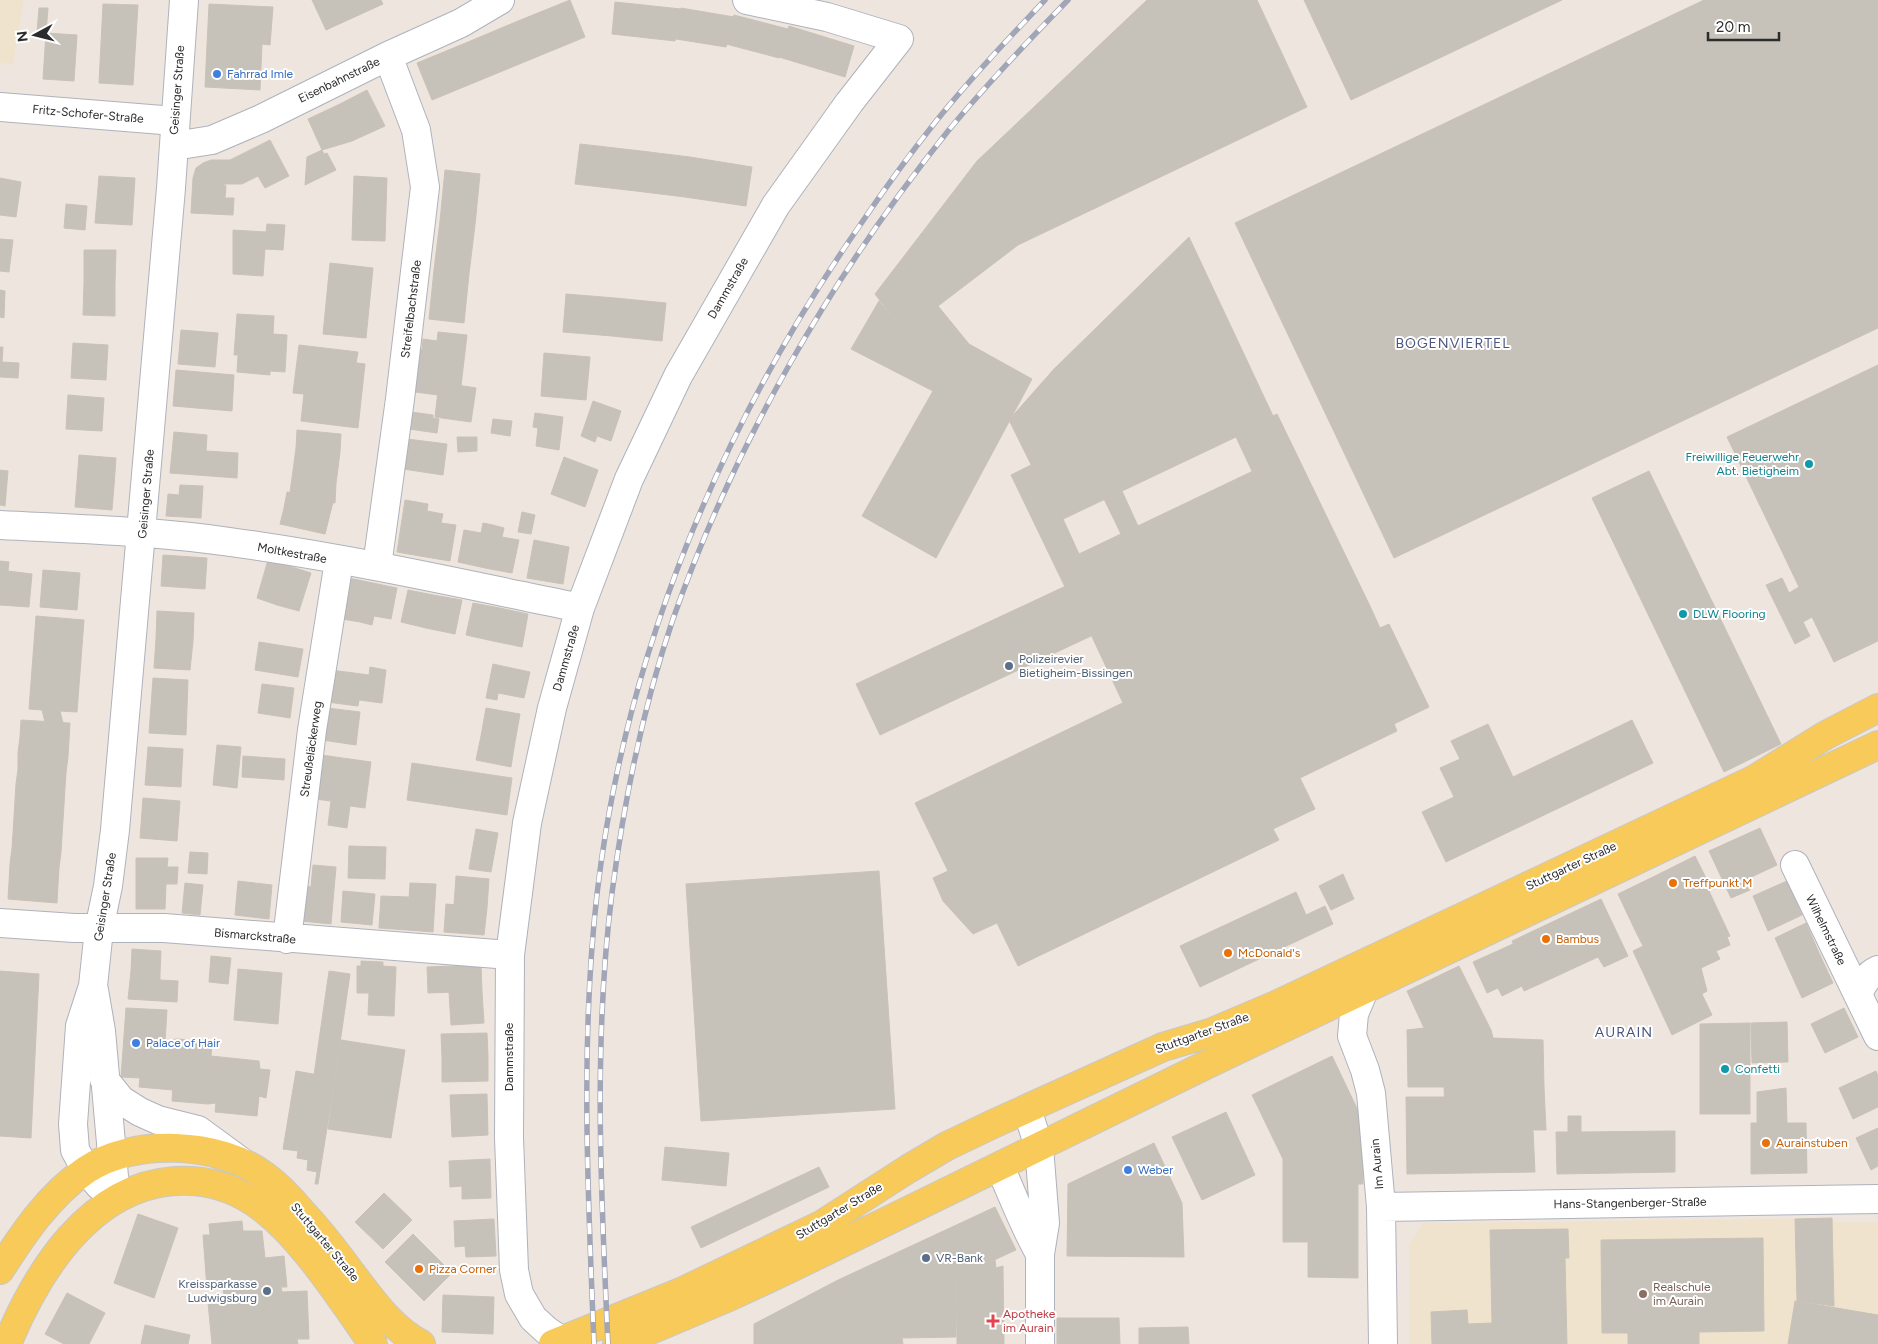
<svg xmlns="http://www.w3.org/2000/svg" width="1878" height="1344" font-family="Figtree,sans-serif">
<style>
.education{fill:#f0e3cd}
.building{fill:#c6c1b9;stroke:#cac2b7}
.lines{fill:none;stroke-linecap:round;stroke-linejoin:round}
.minor-casing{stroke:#aeb2bc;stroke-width:30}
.major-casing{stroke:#c8c8c8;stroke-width:30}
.minor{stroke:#fff;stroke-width:28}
.major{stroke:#f8ca5a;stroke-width:28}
.rail-casing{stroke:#a0a5b7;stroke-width:5.5}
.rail{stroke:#fff;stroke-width:4;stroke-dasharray:11;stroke-linecap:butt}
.shop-dot{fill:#3f7fe0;stroke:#fff;stroke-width:2}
.culture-dot{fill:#0f9aa8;stroke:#fff;stroke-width:2}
.service-dot{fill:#5c6f8a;stroke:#fff;stroke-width:2}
.food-dot{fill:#e8710a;stroke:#fff;stroke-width:2}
.education-dot{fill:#8d6e63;stroke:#fff;stroke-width:2}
.health-dot{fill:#e0444e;stroke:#fff;stroke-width:2}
.labels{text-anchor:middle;stroke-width:4;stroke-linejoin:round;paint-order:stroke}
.shop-label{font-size:12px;fill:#366cbe;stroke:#fff;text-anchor:start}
.street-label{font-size:12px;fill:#2c2c2c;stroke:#fff}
.culture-label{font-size:12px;fill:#0d838f;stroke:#fff;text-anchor:start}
.service-label{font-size:12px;fill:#4e5e75;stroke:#fff;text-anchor:start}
.food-label{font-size:12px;fill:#c56008;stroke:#fff;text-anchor:start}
.education-label{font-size:12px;fill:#785e54;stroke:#fff;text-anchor:start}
.health-label{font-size:12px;fill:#be3a42;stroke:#fff;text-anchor:start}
.neighbourhood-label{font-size:14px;letter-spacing:1px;fill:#4a5680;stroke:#fff}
</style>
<rect width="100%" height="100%" fill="#eee6de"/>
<path class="education" d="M0 0H24L13 65 0 63Z
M1832 1218 1833 1222H1878V1344H1409V1244L1423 1223Z"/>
<path class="building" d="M312 0H381L383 4 326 30Z
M570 0 585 37 534 58 518 21Z
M1147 0H1257L1307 107 1018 245 904 332 875 294 977 161Z
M1304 0H1562L1351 100Z
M1704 0H1878V328L1394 558 1235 223Z
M615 2 681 9 675 41 612 34Z
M103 4 138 5 133 85 99 83Z
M209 4 273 7 270 45 262 44 260 90 205 87Z
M39 8H48L46 33 37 32Z
M681 8 734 17 726 47 676 39Z
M734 15 788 29 779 58 726 44Z
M518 21 534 58 483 79 468 42Z
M789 26 854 46 845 77 779 57Z
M46 33 77 35 74 81 43 79Z
M468 42 483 79 432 100 417 63Z
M367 90 385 126 352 141 338 105Z
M338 105 352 141 322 150 308 119Z
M270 140 289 176 265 188 258 176 242 184 230 160Z
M580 144 641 151 636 191 575 184Z
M322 150 324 154 327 153 336 170 305 185 307 157Z
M641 151 690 157 685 197 636 191Z
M690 157 752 167 746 206 685 197Z
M211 160H230L242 184H223L226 186 225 198H234L233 215 191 213 193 178 196 168 203 163Z
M445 170 480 174 475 225 440 221Z
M99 176 135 178 132 225 95 223Z
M354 176 387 178 386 208 353 207Z
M0 178 21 182 16 217 0 215Z
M66 204 87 206 85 230 64 228Z
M353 207 386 208 385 241 352 240Z
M440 221 475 225 469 274 434 270Z
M267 224 285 225 283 250 265 249 263 276 233 274V230L266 232Z
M1189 237 1273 416 1277 414 1295 451 1252 471 1236 437 1059 521 1009 420 1054 369Z
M0 239 13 240 9 272 0 271Z
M84 250H116L115 284 84 283Z
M330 263 373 268 366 338 323 334Z
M434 270 469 274 464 323 429 319Z
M84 283 115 284V316L83 315Z
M0 290 5 291 4 318 0 317Z
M566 294 615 298 612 336 563 332Z
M615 298 666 303 662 341 612 336Z
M879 301 904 332 938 306 969 344 1032 379 936 558 862 516 933 391 851 349Z
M237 314 274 316 273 334 287 335 285 372 270 371V375L237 372 238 355H234Z
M181 330 218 333 215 367 178 364Z
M438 332 467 335 461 386 439 382 438 395 415 392 420 349 422 350 423 339 437 341Z
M73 343 108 345 106 380 71 378Z
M299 345 358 352 356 363 308 357 304 394 293 393Z
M0 347H3L2 362 19 363 18 378 0 377Z
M544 353 590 357 586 400 541 396Z
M308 357 365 364 358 428 301 421Z
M1878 365V490L1776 539 1727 437Z
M176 370 234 375 232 411 173 406Z
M439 382 476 388 471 422 435 417Z
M68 395 104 398 102 431 66 429Z
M593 401 621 411 611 441 597 436 595 442 581 436Z
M411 412 433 415V418L439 419 437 433 409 429Z
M535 413 563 417 559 450 536 446 538 428 533 427Z
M493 419 512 421 510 436 491 433Z
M297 430 341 434 340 452 296 448Z
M174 432 207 435 206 451 238 453 237 478 170 473Z
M457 437H477V451L458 452Z
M407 439 447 444 443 475 403 469Z
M296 448 340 452 338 468 294 463Z
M1295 451 1369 604 1224 674 1216 658 1123 703 1058 564Z
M79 455 116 458 114 486 77 482Z
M564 457 598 470 585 507 551 494Z
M294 463 338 468 336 483 292 478Z
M1031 465 1059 521 1063 519 1079 554 1058 564 1068 585 1065 587 1011 475Z
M0 470 8 471 5 506 0 505Z
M1649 471 1781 744 1724 772 1592 498Z
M292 478 336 483 335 503 290 492Z
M77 482 114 486 112 510 75 507Z
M180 485 203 486 201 518 166 516 168 494 179 495Z
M1878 490V641L1834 662 1812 617 1803 622 1810 636 1795 644 1766 585 1782 578 1789 593 1799 587 1776 539Z
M1122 491 1138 526 1121 534 1104 499Z
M287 492 333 502 329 518 284 508Z
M405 500 428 504 420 556 397 552Z
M284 508 329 518 325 534 280 524Z
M427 511 443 514 441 523 456 525 450 561 420 556Z
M522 512 535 515 531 534 518 532Z
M483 523 493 525 485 568 458 562 464 530 481 533Z
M493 525 504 528 502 537 519 540 512 573 485 568Z
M534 540 569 547 563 584 527 578Z
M163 555 207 558 205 589 161 586Z
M268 560 289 566 277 605 257 598Z
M0 561 9 562 8 571 32 574 29 607 0 605Z
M289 566 311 573 299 611 277 605Z
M43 570 80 573 77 610 40 607Z
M344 577 368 582 360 622 336 618Z
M368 582 397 588 391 619 374 616 372 625 360 622Z
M1068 585 1091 636 880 735 856 684Z
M408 590 433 595 426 628 401 622Z
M433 595 462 600 455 634 426 628Z
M473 603 500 608 493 641 466 635Z
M1369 604 1380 628 1389 624 1429 707 1394 724 1397 731 1300 778 1315 809 1273 829 1279 840 1018 966 997 923 973 934 943 901 933 878 948 871 915 803 1216 658 1224 674Z
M500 608 528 614 522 647 493 641Z
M157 611 194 613 193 641 156 639Z
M36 616 84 620 77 712 60 711 63 723 45 722 42 710 29 709Z
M156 639 193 641 190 670 154 668Z
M259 642 303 649 298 677 255 670Z
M493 664 530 672 524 698 498 693 497 700 486 698Z
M370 667 386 670 382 703 359 700 358 706 327 702 331 670 369 675Z
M153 678 188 680 187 708 151 706Z
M262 684 294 688 290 718 258 713Z
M151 706 187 708 186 735 149 733Z
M327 708 360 712 356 745 322 740Z
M486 708 520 714 515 742 481 736Z
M21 720 70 723 69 740 20 737Z
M1632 720 1653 763 1446 862 1422 812 1454 797 1440 768 1460 759 1451 741 1488 724 1513 777Z
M481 736 515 742 511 767 476 760Z
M20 737 69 740 68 757 18 753Z
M217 745 241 747 237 788 213 785Z
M148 747 183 749 181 787 145 785Z
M18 753 68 757 66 773 18 769Z
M321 755 371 762 365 808 350 806 347 828 328 825 331 801 315 799Z
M243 756 285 759 284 780 242 777Z
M412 763 512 778 507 815 407 800Z
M18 769 66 773 65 788 16 784Z
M16 784 65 788 64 804 15 800Z
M143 798 180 801 177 841 140 838Z
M15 800 64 804 63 820 14 817Z
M14 817 63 820 62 836 13 833Z
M1760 828 1777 865 1745 880 1750 890 1731 898 1709 851Z
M476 829 498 833 491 872 469 869Z
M13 833 62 836 61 852 12 848Z
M349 846 386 847 385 879 348 878Z
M12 848 61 852 59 868 10 864Z
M190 852 208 853 207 874 188 873Z
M1695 856 1712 890 1673 909 1657 875Z
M136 858H168L167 867H178L177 884H136Z
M10 864 59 868 58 885 9 882Z
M313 865 336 867 331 924 301 921 304 886 311 887Z
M879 871 895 1109 701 1121 686 884Z
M1343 874 1354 899 1331 910 1319 886Z
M1657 875 1673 909 1634 928 1618 894Z
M456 876 489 879 487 908 454 905Z
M238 881 272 885 269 919 235 915Z
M1787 881 1802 915 1768 931 1753 896Z
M9 882 58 885 57 903 8 899Z
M185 883 203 885 200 915 182 913Z
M410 883 436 884 433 932 407 930Z
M136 884H166L165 909H136Z
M343 891 375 894 372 925 341 922Z
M1709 891 1730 936 1727 937 1730 945 1716 951 1720 959 1701 968 1707 991 1702 994 1672 932 1643 946 1634 928Z
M1296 892 1306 915 1325 906 1333 924 1200 987 1180 946Z
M381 896 409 897 407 930 379 928Z
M1601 899 1628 956 1604 967 1598 957 1533 987 1512 941Z
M446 904 487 908 484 935 444 932Z
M1806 923 1819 953 1788 967 1775 938Z
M1672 932 1712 1015 1672 1035 1633 951Z
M1513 944 1533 987 1524 991 1522 986 1502 996 1498 988 1487 993 1473 962Z
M132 949 161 951 160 973 131 971Z
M1819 953 1833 983 1802 998 1788 967Z
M211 956 231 958 228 984 209 982Z
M361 961 383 962V966L396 967 394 1016 368 1015 369 993H357V966H361Z
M481 965 482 991 428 993 427 967Z
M1459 966 1491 1030 1464 1033 1455 1014 1424 1028 1407 991Z
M238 969 282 973 278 1024 234 1020Z
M0 971 39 974 31 1138 0 1136Z
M131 971 160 973V980L178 981 177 1002 128 999Z
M329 971 350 974 335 1078 314 1075Z
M482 991 484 1023 451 1025 449 992Z
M126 1008 167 1010 165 1042 176 1039 173 1090 139 1087 140 1078 121 1077Z
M1844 1008 1858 1037 1825 1053 1811 1024Z
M1455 1014 1464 1033 1491 1030 1493 1038 1543 1040 1544 1087H1408L1407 1030 1424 1028Z
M1787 1022 1788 1062 1752 1063 1751 1023Z
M1750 1023V1114H1700V1024Z
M487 1033 488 1057 442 1058 441 1034Z
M176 1039 212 1041 208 1104 172 1101Z
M341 1040 405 1050 391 1138 328 1129Z
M211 1056 259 1061 260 1069 270 1070 266 1098 259 1096 257 1116 215 1112 216 1103 208 1104Z
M1332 1056 1363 1121V1184H1358V1278L1308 1277V1242H1283V1159L1252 1095Z
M488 1057V1081L442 1082V1058Z
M296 1071 335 1078 318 1184H315L317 1172 307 1170 308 1160 297 1158 298 1151 283 1149Z
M1876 1071 1878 1076V1107L1853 1119 1839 1088Z
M1444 1087H1544L1546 1130H1446Z
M1786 1088 1787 1123H1806L1807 1173 1751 1174V1123H1757V1092Z
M487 1094 488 1135 452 1137 450 1095Z
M1406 1097H1445L1446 1130H1533L1535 1172 1407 1174Z
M1226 1112 1255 1175 1202 1200 1172 1137Z
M1568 1116H1581V1132L1675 1131V1172L1557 1174 1556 1132H1568Z
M1878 1128V1166L1871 1170 1856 1138Z
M1154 1143 1182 1203 1184 1257 1067 1256 1068 1184Z
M665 1147 729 1153 726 1186 662 1180Z
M490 1159 491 1198 462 1199V1186L450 1187 449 1161Z
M819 1167 829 1187 701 1248 691 1227Z
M384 1193 412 1220 383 1249 355 1222Z
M995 1207 1016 1250 957 1277 956 1337 902 1338 903 1344H839L838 1280Z
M138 1214 178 1228 154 1298 114 1283Z
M1832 1218 1834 1306 1797 1301 1795 1219Z
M494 1219 496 1256 466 1257 465 1246 455 1247 454 1221Z
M242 1221 243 1231H262L265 1258 284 1256 287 1287H281L282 1292 307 1291 309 1339H297L298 1344H212L208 1303 225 1301 223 1288 207 1289 203 1235H210L209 1224Z
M1568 1229 1569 1258H1565L1567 1344H1432L1431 1312 1467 1310 1468 1324 1492 1323 1490 1230Z
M413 1234 452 1273 424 1301 385 1262Z
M1763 1238 1764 1331 1699 1332V1344H1628V1333H1602L1601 1240Z
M995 1260 996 1268 1003 1266 1004 1344H957V1277Z
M838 1280 839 1344H754V1324Z
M67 1293 105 1313 89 1344H64L45 1334Z
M443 1295 494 1297 493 1334 442 1332Z
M1795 1301 1878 1315V1344H1788Z
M1057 1318H1119L1120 1344H1057Z
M145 1325 190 1335 188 1344H141Z
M1188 1327 1189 1344H1139V1328Z"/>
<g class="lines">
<g class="minor-casing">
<path id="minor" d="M0 107 175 121
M174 146 212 140 261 119 388 56 461 23 500 0
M0 525C77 529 154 531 230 542 348 558 464 584 580 608
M377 566 400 399 425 187 416 130 388 56
M1795 865 1878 1036
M0 923 74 928H164L510 955
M287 939 312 730 339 561
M94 990 101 1031 116 1199
M1364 990 1354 1014 1352 1036 1365 1070 1371 1093 1381 1207 1383 1344
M1858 995C1862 984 1867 975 1878 970
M104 1079 121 1100 140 1112 158 1120 198 1130 239 1160
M1027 1109 1039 1147 1045 1223 1040 1254V1344
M1000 1167C1013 1196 1024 1226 1040 1254
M116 1199 100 1186 86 1170 75 1150 73 1124 80 1026 93 986 99 929 108 886 115 830 171 188 184 0
M1381 1207 1878 1199
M562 1341 546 1330 533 1318 519 1294 514 1270 509 1138 510 955 527 823 552 708 580 608 629 479 678 376 776 205 849 103 899 39 827 17 747 0"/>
</g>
<g class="major-casing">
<path id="major" d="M0 1270C23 1234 49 1195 86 1170 133 1138 219 1141 265 1176 277 1185 290 1198 300 1210 319 1230 336 1252 352 1274 372 1300 391 1328 421 1344
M7 1344C37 1272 89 1187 175 1181 204 1179 230 1186 254 1202 300 1233 341 1299 373 1344
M553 1344 681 1292 821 1225 908 1169 947 1146 993 1124 1163 1047 1210 1033 1276 1005 1755 779 1826 735 1878 708
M617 1344 729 1297 789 1269 1210 1063 1878 745"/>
</g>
<use href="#minor" class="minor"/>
<use href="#major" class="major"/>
<g class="rail-casing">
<path id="rail" d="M594 1344C588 1194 580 1044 597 894 625 654 721 426 858 228 883 191 909 155 937 120 971 78 1008 39 1045 0
M608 1344C601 1194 593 1042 612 893 624 801 643 707 673 619 735 443 831 277 948 131 986 85 1027 42 1068 0"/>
</g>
<use href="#rail" class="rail"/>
</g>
<g class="shop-dot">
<circle cx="217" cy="74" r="5"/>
<circle cx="136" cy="1043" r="5"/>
<circle cx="1128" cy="1170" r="5"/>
</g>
<g class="culture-dot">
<circle cx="1809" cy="464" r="5"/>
<circle cx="1683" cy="614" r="5"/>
<circle cx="1725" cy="1069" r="5"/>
</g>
<g class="service-dot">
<circle cx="1009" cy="666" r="5"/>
<circle cx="926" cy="1258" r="5"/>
<circle cx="267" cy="1291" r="5"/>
</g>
<g class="food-dot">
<circle cx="1673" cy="883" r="5"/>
<circle cx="1546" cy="939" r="5"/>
<circle cx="1228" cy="953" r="5"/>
<circle cx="1766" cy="1143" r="5"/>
<circle cx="419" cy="1269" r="5"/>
</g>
<circle class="education-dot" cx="1643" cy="1294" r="5"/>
<path class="health-dot" d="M990.5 1313.5h5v5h5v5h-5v5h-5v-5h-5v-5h5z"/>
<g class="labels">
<g class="shop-label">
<text x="227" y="78">Fahrrad Imle</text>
<text x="146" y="1047">Palace of Hair</text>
<text x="1138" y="1174">Weber</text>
</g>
<g class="street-label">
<text transform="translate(339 80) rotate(-26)" y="4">Eisenbahnstraße</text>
<text transform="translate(177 90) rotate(-86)" y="4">Geisinger Straße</text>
<text transform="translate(88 114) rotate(5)" y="4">Fritz-Schofer-Straße</text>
<text transform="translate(728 288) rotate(-60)" y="4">Dammstraße</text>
<text transform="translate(411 309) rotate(-83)" y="4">Streifelbachstraße</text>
<text transform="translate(146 494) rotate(-85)" y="4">Geisinger Straße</text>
<text transform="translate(292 553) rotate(10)" y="4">Moltkestraße</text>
<text transform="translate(566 658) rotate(-74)" y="4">Dammstraße</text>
<text transform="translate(311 749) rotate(-82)" y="4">Streußeläckerweg</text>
<text transform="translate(1571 866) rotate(-25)" y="4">Stuttgarter Straße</text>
<text transform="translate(105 897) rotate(-81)" y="4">Geisinger Straße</text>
<text transform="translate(1826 930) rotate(64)" y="4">Wilhelmstraße</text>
<text transform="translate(255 936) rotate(5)" y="4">Bismarckstraße</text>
<text transform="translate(1202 1033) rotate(-20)" y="4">Stuttgarter Straße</text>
<text transform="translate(509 1057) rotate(-90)" y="4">Dammstraße</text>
<text transform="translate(1377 1164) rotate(-95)" y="4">Im Aurain</text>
<text transform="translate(1630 1203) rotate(-1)" y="4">Hans-Stangenberger-Straße</text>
<text transform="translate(839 1211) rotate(-31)" y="4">Stuttgarter Straße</text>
<text transform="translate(325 1242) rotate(50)" y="4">Stuttgarter Straße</text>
</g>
<g class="culture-label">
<text x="1799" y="461" text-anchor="end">Freiwillige Feuerwehr<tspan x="1799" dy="14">Abt. Bietigheim</tspan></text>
<text x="1693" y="618">DLW Flooring</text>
<text x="1735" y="1073">Confetti</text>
</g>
<g class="service-label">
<text x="1019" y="663">Polizeirevier<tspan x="1019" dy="14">Bietigheim-Bissingen</tspan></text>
<text x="936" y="1262">VR-Bank</text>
<text x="257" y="1288" text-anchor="end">Kreissparkasse<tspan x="257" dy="14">Ludwigsburg</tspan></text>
</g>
<g class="food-label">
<text x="1683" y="887">Treffpunkt M</text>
<text x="1556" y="943">Bambus</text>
<text x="1238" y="957">McDonald's</text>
<text x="1776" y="1147">Aurainstuben</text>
<text x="429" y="1273">Pizza Corner</text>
</g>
<g class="education-label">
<text x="1653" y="1291">Realschule<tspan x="1653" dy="14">im Aurain</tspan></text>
</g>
<g class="health-label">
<text x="1003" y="1318">Apotheke<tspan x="1003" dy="14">im Aurain</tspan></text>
</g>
<g class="neighbourhood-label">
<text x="1453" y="348">BOGENVIERTEL</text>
<text x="1624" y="1037">AURAIN</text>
</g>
</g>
<g transform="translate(35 35) rotate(263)" stroke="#ffffff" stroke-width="4" paint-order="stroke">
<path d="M0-4L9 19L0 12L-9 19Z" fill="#2c2c2c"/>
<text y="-8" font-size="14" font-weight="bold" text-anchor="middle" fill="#2c2c2c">N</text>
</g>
<path d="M1708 32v8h71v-8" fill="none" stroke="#2c2c2c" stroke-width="2.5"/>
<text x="1716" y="32" font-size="15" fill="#2c2c2c" stroke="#ffffff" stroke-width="4" paint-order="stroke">20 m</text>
</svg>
